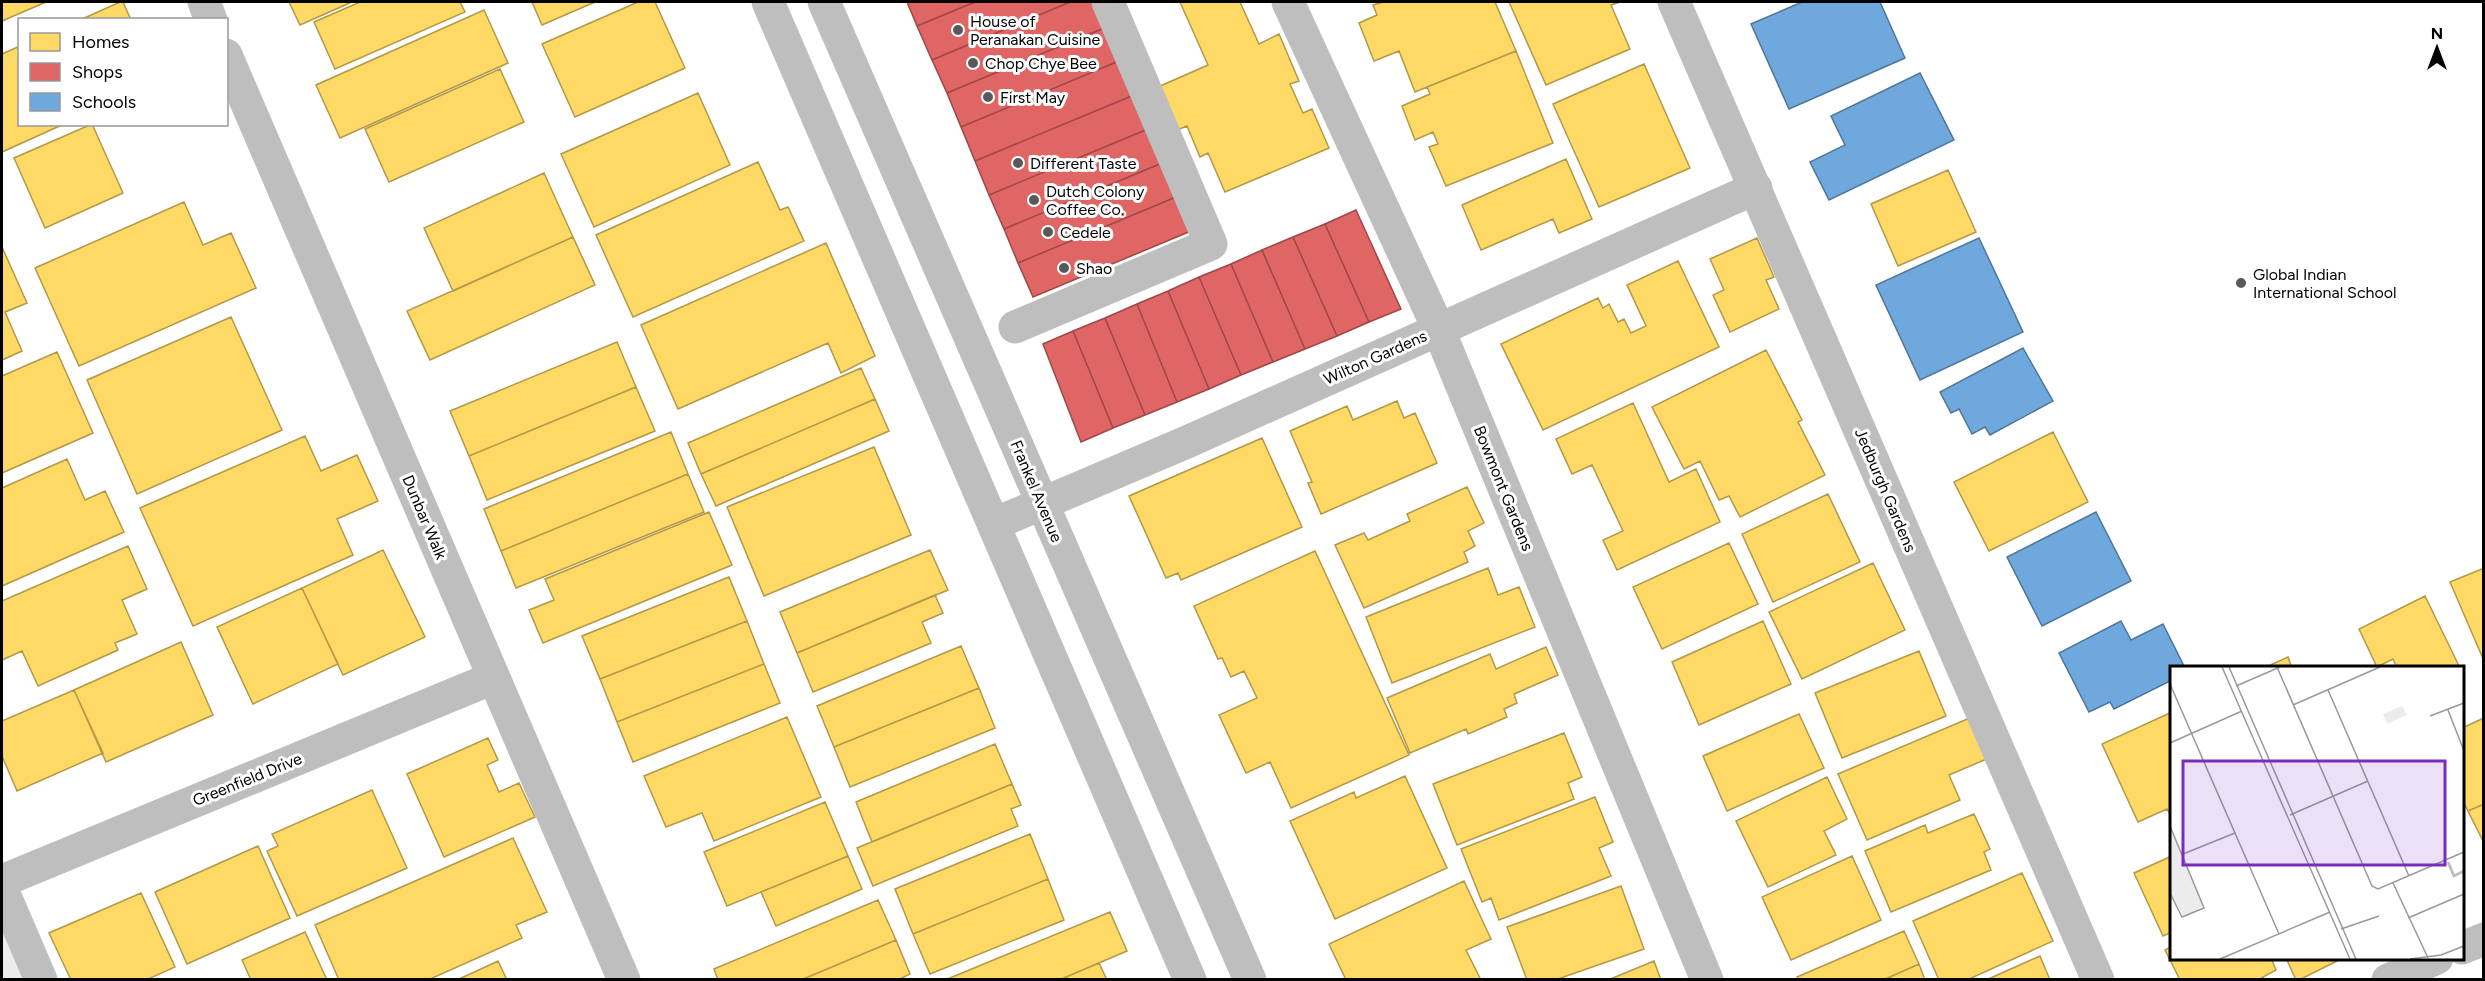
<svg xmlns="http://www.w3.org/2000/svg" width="2485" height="981" font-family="Figtree,sans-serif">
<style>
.green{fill:#ececec}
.homes{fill:#ffd966;stroke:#b29847;stroke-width:1.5}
.shops{fill:#e06666;stroke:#9d4747;stroke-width:1.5}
.schools{fill:#6fa8dc;stroke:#4e769a;stroke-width:1.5}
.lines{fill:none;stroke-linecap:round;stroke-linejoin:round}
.minor{stroke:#bebebe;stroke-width:33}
.poi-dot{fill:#595959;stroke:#fff;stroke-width:2}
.labels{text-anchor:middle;stroke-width:6;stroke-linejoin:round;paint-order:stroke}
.poi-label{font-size:16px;fill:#000;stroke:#fff;text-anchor:start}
.street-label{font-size:16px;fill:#000;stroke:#fff}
.inset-river{fill:none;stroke:#bfbfbf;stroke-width:3}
.inset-road{fill:none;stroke:#999;stroke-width:1.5}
.view{fill:#7b2cbf;fill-opacity:0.15;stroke:#7b2cbf;stroke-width:3}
.inset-edge{fill:none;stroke:#000;stroke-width:3}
</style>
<rect width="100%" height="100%" fill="#fff"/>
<path class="green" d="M2 889 41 979H2Z"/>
<path class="homes" d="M2 2H46L2 21Z
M120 2H123L131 20H80Z
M289 2H352L300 25Z
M360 2H460L465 12 335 69 314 22Z
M532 2H595L542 25Z
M638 2H655L685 68 575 117 542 44Z
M1180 2H1240L1259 44 1279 34 1299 81 1290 84 1303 113 1312 109 1329 148 1225 192 1208 153 1200 157 1187 126 1177 130 1158 87 1208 65Z
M1383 2H1495L1516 51 1415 92 1399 51 1374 61 1359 23 1377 15 1373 5Z
M1509 2H1620L1611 5 1630 49 1546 85Z
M484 10 508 63 340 138 316 85Z
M20 46V124H64L2 152V54Z
M1516 51 1553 143 1446 186 1429 147 1438 144 1433 132 1415 140 1402 106 1430 94 1427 87Z
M1644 64 1690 168 1599 207 1553 104Z
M500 69 524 122 389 182 365 129Z
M698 93 730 165 594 227 561 154Z
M92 124 123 193 45 228 14 158Z
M1566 159 1592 219 1559 233 1553 219 1481 250 1462 205Z
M758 162 780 210 788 207 804 241 633 317 596 235Z
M1948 170 1976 232 1898 266 1871 204Z
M544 173 573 237 453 291 424 228Z
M184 202 203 245 231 233 256 288 79 366 35 268Z
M573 237 595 285 430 360 407 311Z
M1757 238 1774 277 1766 280 1779 309 1730 332 1713 295 1724 290 1710 259Z
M826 243 875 356 841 373 828 343 678 409 641 325Z
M2 247 27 303 5 312 22 351 2 360Z
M1678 261 1719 347 1543 430 1501 344 1598 298 1603 308 1609 304 1618 322 1624 319 1631 333 1646 326 1627 285Z
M231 317 282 430 137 494 87 380Z
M617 342 636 387 469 456 450 411Z
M1766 350 1802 420 1798 422 1825 475 1740 517 1729 496 1719 500 1700 461 1684 469 1652 407Z
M57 352 93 433 2 473V376Z
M861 368 875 399 701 474 688 443Z
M636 387 655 431 487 500 469 456Z
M875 399 889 431 716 506 701 474Z
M1397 401 1404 418 1415 413 1437 463 1321 514 1308 483 1312 482 1290 431 1347 406 1353 420Z
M1633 403 1669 482 1696 469 1720 522 1617 570 1603 540 1623 531 1592 465 1572 474 1556 439Z
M671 432 688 474 501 551 484 509Z
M2053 432 2088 502 1989 551 1954 482Z
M305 436 321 471 357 455 378 501 337 519 353 555 193 626 140 508Z
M1262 438 1302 527 1181 580 1178 573 1166 578 1129 496Z
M874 447 911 535 764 596 727 507Z
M67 459 85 500 105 491 124 532 2 586V488Z
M688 474 704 512 516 588 501 551Z
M1467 487 1484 523 1468 531 1475 546 1464 552 1468 562 1364 608 1335 545 1364 533 1368 540 1410 521 1407 514Z
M1828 494 1860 562 1773 602 1742 534Z
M709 512 732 565 543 643 529 610 554 600 545 579Z
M1729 543 1758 604 1662 649 1633 587Z
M128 546 147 589 122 600 137 634 115 643 118 650 38 686 22 651 2 660V601Z
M383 550 425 637 343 675 302 588Z
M930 550 948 590 797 653 780 612Z
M1315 551 1409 755 1291 808 1270 762 1246 773 1219 715 1257 698 1244 671 1231 677 1222 658 1218 659 1194 606Z
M1873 563 1905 630 1802 679 1769 612Z
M1488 568 1498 595 1519 587 1535 627 1392 683 1366 617Z
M2484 568V661L2450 582Z
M729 577 747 621 600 679 582 636Z
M302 588 338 664 253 704 217 627Z
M935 595 943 613 922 622 931 643 813 692 797 653Z
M2425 596 2460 668H2397L2393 659 2377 667 2359 629Z
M747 621 764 664 617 722 600 679Z
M1763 621 1791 684 1699 725 1672 662Z
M181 642 213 715 106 762 74 690Z
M961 646 979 688 834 747 817 706Z
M1546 647 1558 675 1514 694 1517 703 1504 709 1507 717 1468 734 1466 729 1410 753 1387 698 1490 654 1496 669Z
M1919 651 1946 716 1842 758 1815 693Z
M2288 657 2292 668H2264Z
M764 664 780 703 633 762 617 722Z
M979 688 995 728 850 787 834 747Z
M74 690 103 753 17 791 2 756V721Z
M2172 712V817L2167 809 2138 822 2102 744Z
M1799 714 1824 768 1727 811 1703 756Z
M787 717 821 797 714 841 702 813 666 827 644 776Z
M1972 717 1989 758 1949 775 1960 800 1867 840 1838 774Z
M2484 718V804L2468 811 2462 799V728Z
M1564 733 1582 777 1568 783 1574 799 1457 845 1433 784Z
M488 738 498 760 487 765 499 792 519 783 535 817 444 857 407 774Z
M995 744 1012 784 872 842 856 802Z
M1405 776 1447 868 1335 919 1290 821 1354 792 1356 798Z
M1827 777 1847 819 1824 831 1836 855 1768 887 1736 821Z
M1012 784 1021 805 1011 809 1018 826 873 886 857 848Z
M372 790 407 868 297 916 267 851 278 846 272 834Z
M1595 797 1613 842 1599 848 1611 876 1499 920 1491 898 1482 902 1461 849Z
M825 802 848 856 727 906 704 852Z
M2484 804V843L2468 811Z
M1974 814 1990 849 1984 852 1991 870 1891 912 1865 851 1925 825 1928 833Z
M1030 834 1048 879 913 934 895 889Z
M513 838 547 912 516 925 522 938 428 980H339L315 925Z
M258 846 290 918 187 964 155 892Z
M848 856 862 889 776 926 761 892Z
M1852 856 1881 920 1791 960 1762 897Z
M2172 856V932L2163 936 2134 873Z
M2022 873 2053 941 1967 980H1939L1913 921Z
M1048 879 1064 920 930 974 913 934Z
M1464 881 1491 939 1466 950 1481 980H1346L1329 944Z
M1621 886 1644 949 1555 980H1527L1507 927Z
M141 893 175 967 146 980H71L49 933Z
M878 900 896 940 801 980H718L714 969Z
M1110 912 1127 951 1059 980H945Z
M1904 931 1919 964 1883 980H1798L1797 977Z
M305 932 327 980H251L242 960Z
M896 940 910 974 898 980H801Z
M2172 946V958H2271L2276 970 2258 980H2180L2165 950Z
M2040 956 2050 980H1986Z
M2286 958H2343L2299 980H2296Z
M498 961 507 980H457Z
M1654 961 1661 980H1608Z
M1099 963 1107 980H1059Z
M1919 964 1925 980H1883Z"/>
<path class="shops" d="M907 2H975L917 26Z
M975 2H1070L932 60 917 26Z
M1070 2H1094L1104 28 947 93 932 60Z
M1104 28 1119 61 961 127 947 93Z
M1119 61 1134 95 975 161 961 127Z
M1134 95 1148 129 989 195 975 161Z
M1148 129 1162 163 1004 229 989 195Z
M1162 163 1176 197 1018 263 1004 229Z
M1176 197 1191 231 1033 297 1018 263Z
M1356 210 1401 309 1369 322 1325 224Z
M1325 224 1369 322 1337 336 1293 237Z
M1293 237 1337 336 1305 349 1262 250Z
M1262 250 1305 349 1273 362 1231 264Z
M1231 264 1273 362 1241 375 1199 277Z
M1199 277 1241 375 1209 389 1168 291Z
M1168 291 1209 389 1177 402 1137 304Z
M1137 304 1177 402 1145 415 1105 318Z
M1105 318 1145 415 1113 428 1073 331Z
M1073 331 1113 428 1081 442 1043 344Z"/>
<path class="schools" d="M1802 2H1880L1905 58 1789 109 1751 24Z
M1920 73 1954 140 1829 200 1810 162 1845 145 1831 116Z
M1979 238 2023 332 1920 380 1876 285Z
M2023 348 2053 401 1990 435 1985 427 1972 434 1959 409 1951 413 1940 392Z
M2096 512 2131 581 2042 626 2007 557Z
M2121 621 2131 640 2163 624 2185 668H2172V680L2114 709 2110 702 2089 712 2059 653Z"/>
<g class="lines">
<path class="minor" d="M204 2 211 20
M768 2 1190 980
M824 2 1250 980
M1288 2 1438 328 1707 980
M1674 2 2098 980
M226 55 624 980
M1015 327 1211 244 1108 2
M994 524 1187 442 1756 188
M2 881 493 678
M2 889 41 980
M2462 948 2484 939
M2388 980 2437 958"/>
</g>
<g class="poi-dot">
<circle cx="958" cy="30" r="6"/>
<circle cx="973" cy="63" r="6"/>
<circle cx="988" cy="97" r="6"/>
<circle cx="1018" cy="163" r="6"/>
<circle cx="1034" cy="200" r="6"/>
<circle cx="1048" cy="232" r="6"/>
<circle cx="1064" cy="268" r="6"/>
<circle cx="2241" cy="283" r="6"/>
</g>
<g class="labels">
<g class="poi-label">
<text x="970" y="27">House of<tspan x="970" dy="18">Peranakan Cuisine</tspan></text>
<text x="985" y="69">Chop Chye Bee</text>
<text x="1000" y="103">First May</text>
<text x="1030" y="169">Different Taste</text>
<text x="1046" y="197">Dutch Colony<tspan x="1046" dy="18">Coffee Co.</tspan></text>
<text x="1060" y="238">Cedele</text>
<text x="1076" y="274">Shao</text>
<text x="2253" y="280">Global Indian<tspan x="2253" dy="18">International School</tspan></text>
</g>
<g class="street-label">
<text transform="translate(1375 357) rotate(-24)" y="6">Wilton Gardens</text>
<text transform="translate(1504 488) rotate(68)" y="6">Bowmont Gardens</text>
<text transform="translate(1886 490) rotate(67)" y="6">Jedburgh Gardens</text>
<text transform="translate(1037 491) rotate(67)" y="6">Frankel Avenue</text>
<text transform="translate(425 517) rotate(67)" y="6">Dunbar Walk</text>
<text transform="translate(247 779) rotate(-22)" y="6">Greenfield Drive</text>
</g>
</g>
<g transform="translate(2170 666)">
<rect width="294" height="294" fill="#fff"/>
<path d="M232 40 237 49 217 58 213 48ZM0 160 34 239 15 252 0 227Z" fill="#ececec"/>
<path class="inset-river" d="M278 196 284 210 294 205"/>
<path class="inset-road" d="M52 1 180 293M59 1 186 293M107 1 202 220 208 223 294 186M0 18 109 268M66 20 110 1M158 24 239 210M123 39 210 1M278 44 294 85M260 50 294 37M0 77 72 45M120 149 198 115M0 160 34 242 12 251 0 227M13 188 65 167M223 217 258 292M238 252 294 228M171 263 209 250M50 293 160 246M240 293 271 289 294 280"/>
<path class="view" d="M13 95H275V199H13Z"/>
<rect width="294" height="294" class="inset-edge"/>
</g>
<rect width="2485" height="981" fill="none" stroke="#000000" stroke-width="6"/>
<rect x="18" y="18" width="210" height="108" fill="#ffffff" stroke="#999999" stroke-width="1.5"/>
<rect x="30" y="33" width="30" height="18" fill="#ffd966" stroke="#999999" stroke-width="1.5"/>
<text x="72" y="48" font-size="18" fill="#000000">Homes</text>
<rect x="30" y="63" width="30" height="18" fill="#e06666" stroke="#999999" stroke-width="1.5"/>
<text x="72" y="78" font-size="18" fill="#000000">Shops</text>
<rect x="30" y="93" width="30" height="18" fill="#6fa8dc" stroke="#999999" stroke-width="1.5"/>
<text x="72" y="108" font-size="18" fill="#000000">Schools</text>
<g transform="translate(2437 48)" stroke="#ffffff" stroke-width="4.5" paint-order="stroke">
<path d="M0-4.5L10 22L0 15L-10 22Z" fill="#000000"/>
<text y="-9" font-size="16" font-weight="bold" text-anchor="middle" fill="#000000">N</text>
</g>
</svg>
